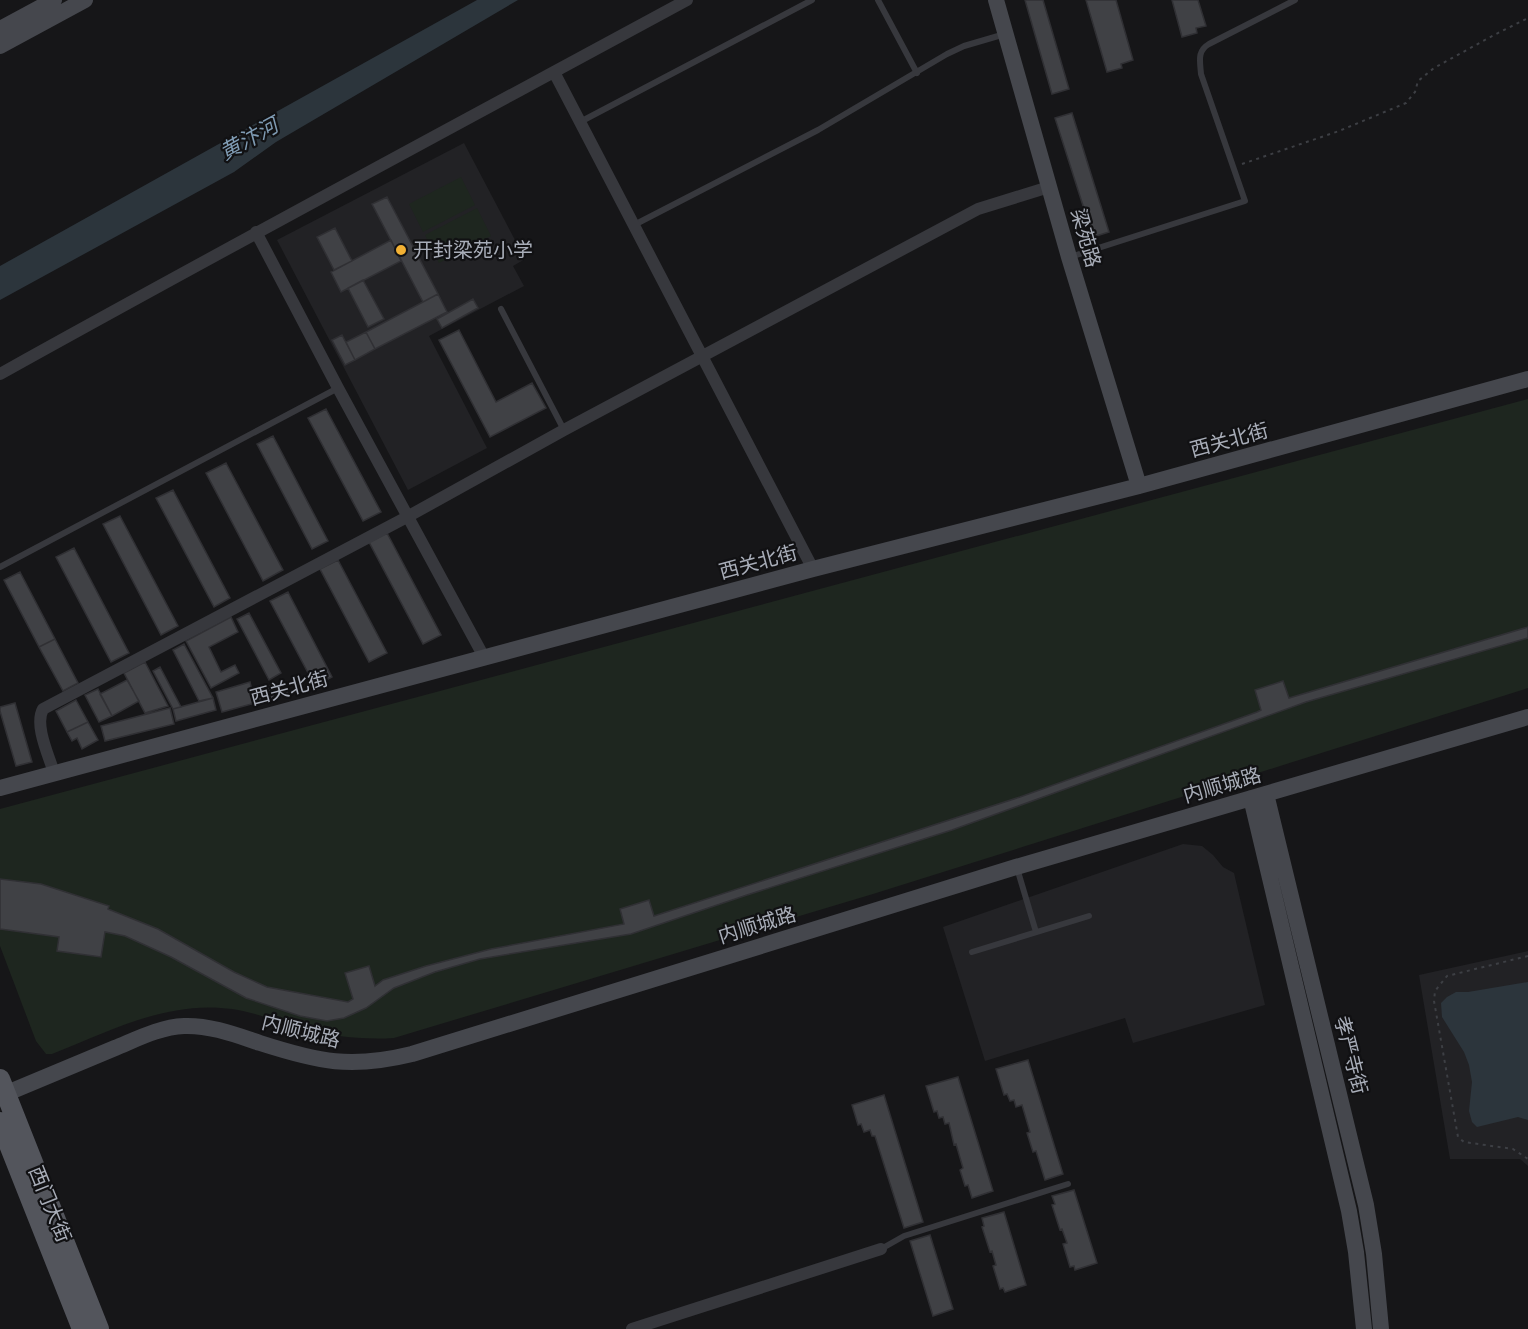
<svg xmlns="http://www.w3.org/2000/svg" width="1528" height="1329" font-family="'Work Sans','Noto Sans SC',sans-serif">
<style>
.built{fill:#222225}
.green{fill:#1e261f}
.water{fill:#2c353c}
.building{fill:#404145;stroke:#303034;stroke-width:1.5}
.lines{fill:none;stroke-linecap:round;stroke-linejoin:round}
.path{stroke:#3d3f44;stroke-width:2;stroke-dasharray:3 4.5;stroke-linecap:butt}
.lane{stroke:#37383d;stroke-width:6}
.street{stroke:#37383d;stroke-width:12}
.secondary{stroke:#45474d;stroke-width:16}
.primary{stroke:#53555c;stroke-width:20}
.poi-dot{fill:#f2b134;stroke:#111113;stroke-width:2}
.labels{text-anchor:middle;stroke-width:4.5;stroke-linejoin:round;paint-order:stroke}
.street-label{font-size:20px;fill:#a8adb8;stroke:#111113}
.poi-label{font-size:20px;fill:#a8adb8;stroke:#111113;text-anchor:start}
.water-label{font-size:21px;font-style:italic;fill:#7f9bb3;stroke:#111113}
</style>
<rect width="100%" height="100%" fill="#161618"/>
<path class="built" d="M464 143 525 259 513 266 524 286 429 336 487 448 408 490 277 240Z
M1183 844 1202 846 1213 855 1223 867 1234 873 1265 1005 1133 1043 1125 1018 985 1061 943 927Z
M1528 951V1166L1520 1159H1450L1419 975Z"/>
<path class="green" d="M461 177 475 205 423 232 409 204Z
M477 208 491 236 439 263 425 235Z
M1528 399V688L873 894 394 1038C361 1040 330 1036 299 1028 277 1022 255 1012 232 1009 168 1000 110 1031 52 1054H46L36 1041 0 946V809Z"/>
<path class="water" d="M477 0H518L276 142 234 172 0 300V266Z
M1528 982V1120L1518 1117 1477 1127 1472 1122 1469 1111 1472 1082 1469 1065 1464 1052 1442 1017 1441 1003 1447 997 1456 992H1468Z"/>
<path class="building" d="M1025 0H1043L1069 89 1052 94Z
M1086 0H1116L1133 60 1121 64 1122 68 1107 72Z
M1172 0H1198L1206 26 1196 28 1197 33 1182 37Z
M1072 113 1109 232 1093 237 1055 118Z
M387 197 438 294 423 302 372 204Z
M335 228 352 261 334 270 317 237Z
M391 240 401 261 341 292 331 272Z
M363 280 384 319 368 327 348 288Z
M438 294 447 312 375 349 366 332Z
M473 299 478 308 442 328 437 319Z
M459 330 496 402 532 383 546 408 490 437 439 340Z
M366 332 375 349 355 360 346 342Z
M342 335 355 360 345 365 332 340Z
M326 409 381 512 363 521 308 418Z
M273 436 328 541 312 549 257 444Z
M226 463 283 570 263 581 206 473Z
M173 490 230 598 214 607 156 498Z
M120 516 178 626 161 635 103 524Z
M387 533 441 635 423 644 369 542Z
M74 548 129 653 111 662 56 557Z
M338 560 387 653 369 662 320 569Z
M20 572 55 639 39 647 4 580Z
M288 592 332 677 315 686 270 601Z
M249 613 281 673 269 680 237 619Z
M231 617 238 632 209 647 221 672 235 665 239 673 211 688 186 641Z
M1528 627V638L1306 702 952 830 747 895 631 934 480 959 435 972 394 988 366 1008 344 1018 327 1021 300 1016 246 998 171 957 125 936 105 932 101 957 57 951 59 937 0 929V879L41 884 109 906 108 909 158 929 234 972 267 987 348 1002 353 999 345 973 369 966 375 986 383 980 426 966 491 949 624 924 620 909 649 900 654 916 1020 797 1257 712 1261 710 1255 690 1283 681 1289 698Z
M55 639 78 683 63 691 39 647Z
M184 644 213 698 199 701 173 650Z
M145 662 168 706 145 713 124 673Z
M160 667 181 707 173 709 153 671Z
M127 680 139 701 112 716 100 694Z
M250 682 252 691 284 682 288 694 222 712 216 692Z
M98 689 112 716 99 722 85 695Z
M213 698 216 710 176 721 173 709Z
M76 700 88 722 67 732 56 711Z
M15 703 32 762 16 766 0 711V707Z
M170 708 174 724 105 741 101 726Z
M88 722 98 740 82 749 77 738 72 741 67 732Z
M1028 1060 1063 1174 1045 1180 1036 1151 1033 1152 1027 1133 1030 1132 1022 1105 1016 1107 1014 1100 1010 1101 1007 1094 1004 1095 996 1069Z
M958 1077 993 1191 972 1198 968 1185 965 1186 960 1170 963 1168 956 1144 954 1145 949 1123 945 1124 943 1117 939 1118 937 1111 934 1112 926 1086Z
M884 1095 923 1222 904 1228 875 1136H872L870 1130 864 1132 861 1124 858 1125 852 1105Z
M1074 1190 1097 1263 1075 1270 1074 1266 1070 1267 1063 1244 1067 1243 1062 1229 1060 1230 1052 1205 1055 1204 1052 1196Z
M1004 1212 1026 1285 1005 1292 1003 1288 1000 1289 993 1266 996 1265 992 1251 990 1252 982 1227 984 1226 982 1218Z
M930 1235 953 1309 933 1316 910 1241Z"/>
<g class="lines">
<path class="path" d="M1242 164 1339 131 1406 103 1415 92 1418 81 1434 68 1494 35 1528 18
M1528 956 1447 976 1435 991 1434 1001 1458 1137 1464 1142 1513 1149 1528 1159"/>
<path class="lane" d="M878 0 917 73
M580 122 812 0
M634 225 818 130 947 54 964 46 1005 34
M1070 257 1245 201 1201 74C1200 61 1197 51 1209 44L1295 0
M501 309 564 430
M0 567 338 388
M1017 868 1036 932
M972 952 1089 916
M881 1249 904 1236 1068 1184"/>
<path class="street" d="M554 72 813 569
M256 232 338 388 484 657
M0 374C228 247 458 124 687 0
M54 773C49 756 34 725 43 709L407 517 564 430 978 209 1049 187
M632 1329 881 1249"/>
<path class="secondary" d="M996 0 1069 257 1139 486
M0 29 54 0
M0 46 85 0
M0 788 813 569 1139 486 1528 379
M1266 794 1366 1205 1374 1254 1381 1329
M1251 798 1349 1211 1356 1252 1364 1329
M0 1096C38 1080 76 1064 115 1048 137 1039 160 1027 184 1026 210 1025 236 1035 260 1043 319 1062 351 1069 412 1054L1016 867 1528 717"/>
<path class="primary" d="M0 1079 99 1329
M0 1122 82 1329"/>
</g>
<circle class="poi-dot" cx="401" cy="250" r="6"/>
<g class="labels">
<g class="street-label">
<text transform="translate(1086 238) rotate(74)" y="7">梁苑路</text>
<text transform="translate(1229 440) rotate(-15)" y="7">西关北街</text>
<text transform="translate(758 562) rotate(-15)" y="7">西关北街</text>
<text transform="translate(289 688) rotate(-15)" y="7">西关北街</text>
<text transform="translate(1222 785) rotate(-16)" y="7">内顺城路</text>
<text transform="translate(757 925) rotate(-17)" y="7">内顺城路</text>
<text transform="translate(301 1031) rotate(14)" y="7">内顺城路</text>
<text transform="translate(1351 1055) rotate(76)" y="7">孝严寺街</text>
<text transform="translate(50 1204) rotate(68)" y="7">西门大街</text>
</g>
<g class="poi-label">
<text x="413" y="257">开封梁苑小学</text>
</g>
<g class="water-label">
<text transform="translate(249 139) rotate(-29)" y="7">黄汴河</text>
</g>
</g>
</svg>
